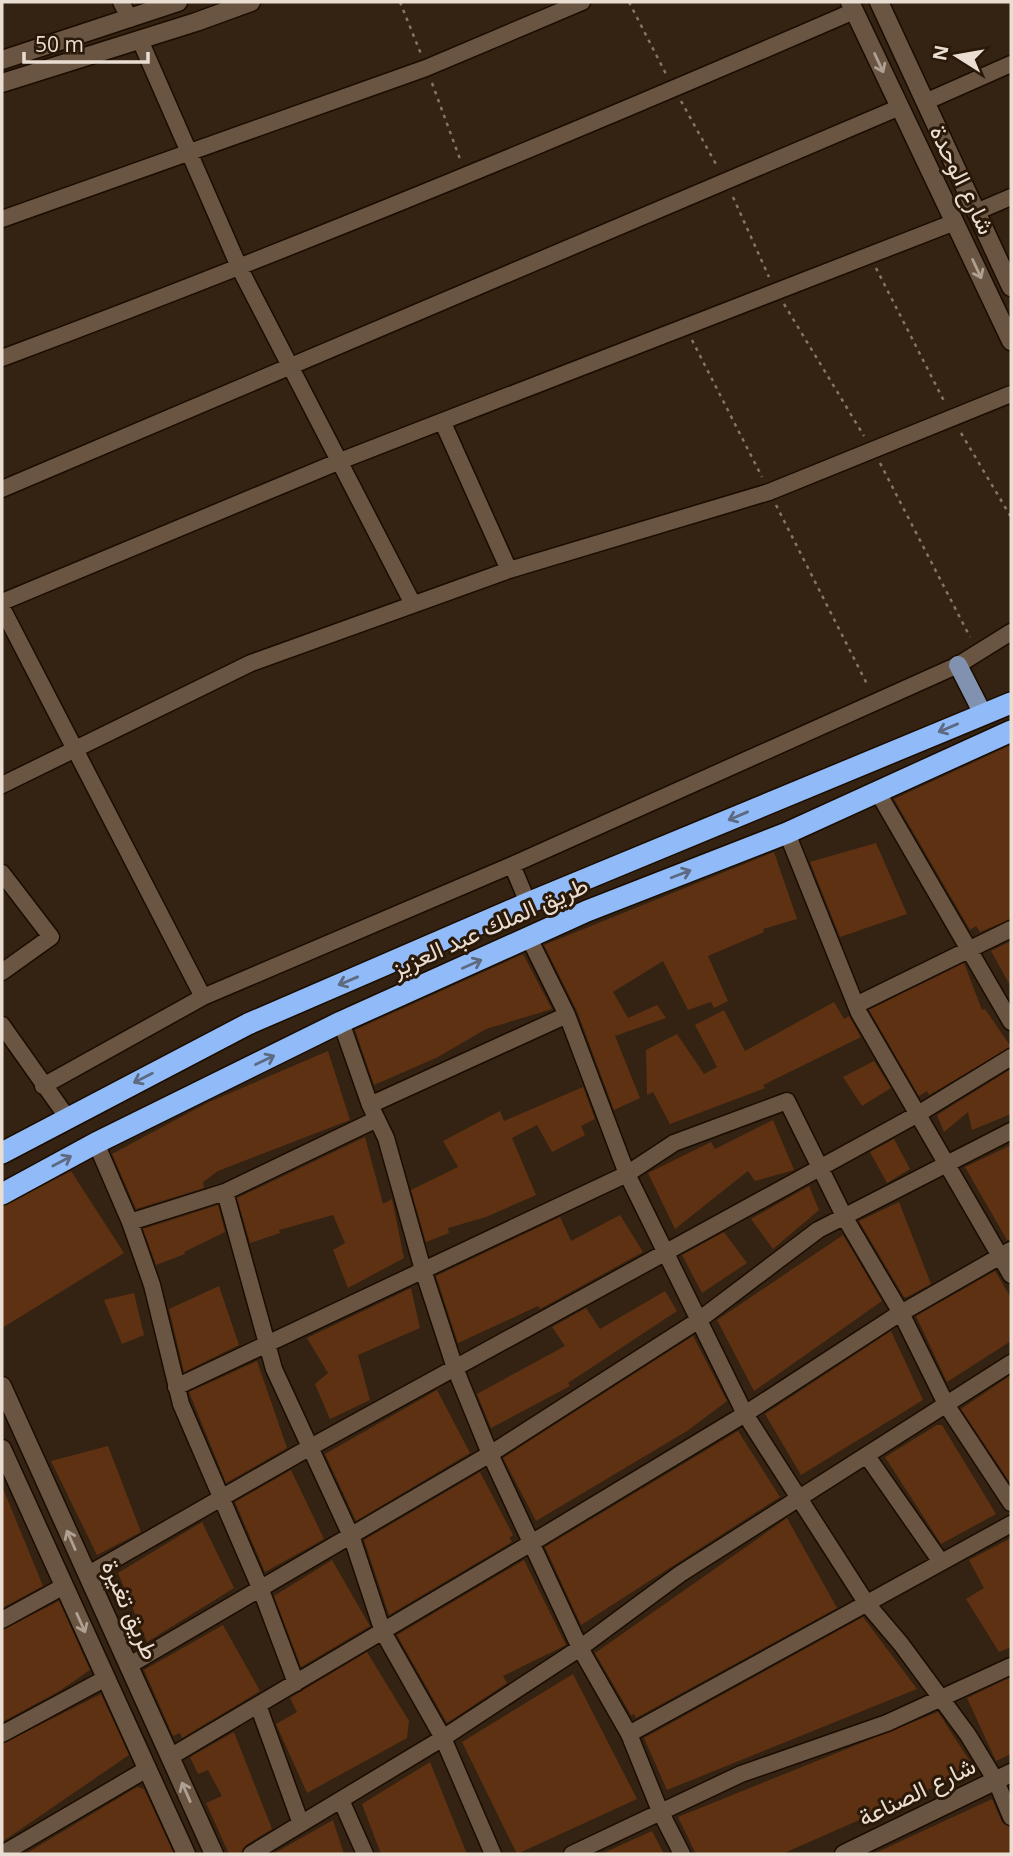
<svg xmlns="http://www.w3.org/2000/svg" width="1013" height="1856" font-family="'Open Sans',Vazirmatn,sans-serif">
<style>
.building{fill:#5e3112}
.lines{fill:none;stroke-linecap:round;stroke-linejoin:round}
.street-casing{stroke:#1b0c00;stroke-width:19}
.secondary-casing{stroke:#1b0c00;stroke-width:21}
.primary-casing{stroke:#1b0c00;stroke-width:21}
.highway-casing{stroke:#1b0c00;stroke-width:24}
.path{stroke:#847567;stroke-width:2.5;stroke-dasharray:3.5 5;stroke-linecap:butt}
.street{stroke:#695542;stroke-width:16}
.secondary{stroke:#695542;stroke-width:18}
.primary{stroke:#8092af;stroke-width:18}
.highway{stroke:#90baf8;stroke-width:21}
.oneway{stroke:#b0a092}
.oneway2{stroke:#5d6a80}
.labels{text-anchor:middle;stroke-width:6;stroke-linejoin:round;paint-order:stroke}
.street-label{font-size:24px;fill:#eaded3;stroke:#2a1908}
</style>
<rect width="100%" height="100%" fill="#342312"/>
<path class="building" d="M1011 745V919L980 932 976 926 970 930 894 799Z
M876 843 907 914 840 937 810 862Z
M774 852 797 919 763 929 764 932 708 956 728 1001 714 1008 711 1002 688 1010 663 961 613 992 628 1018 657 1005 666 1018 615 1036 640 1098 614 1110 577 1011 544 945Z
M1011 941V987L991 951Z
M523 954 552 1009 486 1029 438 1057 374 1085 355 1030Z
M964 963 982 1010 985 1009 1011 1047 929 1095 927 1091 919 1096 869 1010Z
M834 1002 844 1019 849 1016 861 1037 763 1085 765 1088 670 1124 653 1092 647 1095 646 1050 677 1034 704 1074 717 1067 695 1025 724 1010 745 1051Z
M328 1051 350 1120 218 1171 203 1182 204 1188 136 1209 112 1154 207 1103Z
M874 1061 891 1088 862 1106 843 1077Z
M1011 1069V1114L972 1130 968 1112 944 1132 937 1115Z
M578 1073 595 1119 581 1126 585 1135 552 1152 537 1125 512 1138 536 1195 486 1217 448 1228 449 1233 426 1242 411 1190 458 1167 443 1141 500 1111 504 1121 583 1087Z
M773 1120 794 1170 755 1181 748 1171 675 1229 648 1173 711 1142 715 1149Z
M365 1137 383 1204 392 1199 404 1258 348 1288 333 1250 345 1243 333 1215 279 1230 280 1233 250 1243 237 1198Z
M894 1139 910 1169 887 1183 870 1152Z
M1011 1145V1240H1007L965 1167Z
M71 1171 124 1253 2 1328V1207Z
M809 1186 819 1210 773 1249 751 1219Z
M899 1202 931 1284 907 1297H904L859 1221Z
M218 1205 225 1232 184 1252 185 1254 156 1265 143 1229Z
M620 1215 643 1252 540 1309 538 1306 458 1343 436 1276 560 1217 571 1241Z
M724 1232 747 1263 702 1293 682 1255Z
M843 1235 882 1301 754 1391 717 1320Z
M995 1271 1011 1298V1341L947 1382 916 1316Z
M219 1286 239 1345 184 1372 169 1309Z
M411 1288 420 1328 358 1355 370 1400 330 1419 315 1384 328 1373 307 1338Z
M665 1291 677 1311 568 1383 570 1386 491 1428 477 1394 565 1346 552 1327 586 1308 600 1329Z
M134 1293 144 1335 122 1344 104 1300Z
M891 1331 923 1400 801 1475 765 1414Z
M693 1336 727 1401 687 1431 536 1521 503 1458Z
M257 1361 287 1448 226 1483 189 1392Z
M1011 1375V1484L961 1409Z
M437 1390 470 1453 356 1521 325 1454Z
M937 1425H942L996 1514 941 1544 885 1457Z
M738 1431 780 1497 581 1625 545 1547Z
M108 1446 141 1532 97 1555 51 1461Z
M291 1470 324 1539 265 1572 235 1502Z
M480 1472 513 1535 509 1538 512 1542 389 1615 364 1540Z
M2 1486 43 1586 2 1608Z
M787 1518 837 1608 636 1718 634 1714 631 1715 595 1653Z
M202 1522 234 1588 147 1642 118 1573Z
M1011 1538V1647L999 1652 966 1599 984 1588 969 1560Z
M332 1560 370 1626 301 1667 274 1596Z
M524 1560 566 1645 503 1676 507 1683 447 1723 397 1635Z
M59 1601 90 1670 58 1692 2 1722V1630Z
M863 1617 917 1689 667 1790 644 1738Z
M223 1625 260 1691 182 1738 180 1733 173 1736 144 1670Z
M367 1652 409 1721 407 1738 307 1793 276 1724 297 1712 290 1698Z
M573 1674 637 1799 517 1854 462 1742Z
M1011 1677V1754L996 1761 967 1698Z
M101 1694 129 1755 2 1842V1744Z
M938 1712 975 1769 782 1854H696L678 1817Z
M234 1732 272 1829 246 1845 241 1854H229L206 1803 222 1796 208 1770 198 1774 190 1757Z
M430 1762 467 1854H381L362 1804Z
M137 1787 144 1789 174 1854H25Z
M992 1799 1002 1822 1011 1827V1854H873Z
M333 1820 344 1854H271L280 1850Z
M652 1831 664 1854H601Z"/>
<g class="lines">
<g class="street-casing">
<path id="street" d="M121 2 130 19
M140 40 240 269 413 604
M925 102 1011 64
M976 212 1011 197
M2 219 426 68 582 2
M2 358C291 250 571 134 854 11
M443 423 509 570
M2 489 900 107
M2 602 340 461 955 222
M2 608 203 997
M2 785 251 663 509 570 769 492 1011 394
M877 791 1011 1022
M787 833 859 1013 1011 1275
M512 865 528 903
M2 873 51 937 2 972
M529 938 567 1015 627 1174 745 1414 867 1604 901 1644 968 1735 996 1781 1011 1817
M856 1005 1011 929
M341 1022 370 1105 386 1138 423 1270 455 1368 490 1454 580 1648 629 1734 660 1811 682 1854
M2 1025 67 1117
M43 1086 203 997 512 865 958 665 1011 632
M370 1105 567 1015
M96 1143 130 1222 152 1285 181 1404 261 1590 296 1683
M225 1192 274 1369 352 1538 383 1632 443 1738 493 1854
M130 1222 225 1192 377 1119
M176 1387 627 1174 674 1143 787 1101 845 1218 901 1313 947 1406 1011 1503
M867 1456 941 1562
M87 1575 298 1454 918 1114 1011 1057
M2 1620 64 1586
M128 1666 490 1454 699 1320 818 1230 1011 1131
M258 1705 301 1824
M2 1734 106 1678
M629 1734 1011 1524
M170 1757 533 1542 745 1414 894 1317 1011 1250
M341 1800 365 1854
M2 1854 147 1769
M251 1854 443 1738 580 1648 680 1574 1011 1363
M572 1854 741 1774 887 1723 1011 1666"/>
</g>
<g class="secondary-casing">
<path id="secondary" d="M850 2 1011 341
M879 2 1011 287
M2 60 178 2
M2 83 196 22 251 2
M2 1386 214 1854
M2 1449 186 1854
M844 1854 1011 1773"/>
</g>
<g class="primary-casing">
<path id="primary" d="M958 665 983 714"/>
</g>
<g class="highway-casing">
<path id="highway" d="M2 1153 248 1024 528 903 1011 703
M2 1194 96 1143 341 1022 587 911 787 833 1011 731"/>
</g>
<path class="path" d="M400 2 421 54
M629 2 666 74
M432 83 460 159
M681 101 717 166
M733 197 769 277
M876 268 945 403
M784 304 864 436
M692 340 762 477
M961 433 1011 517
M880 463 970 637
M776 505 868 686"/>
<use href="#street" class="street"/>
<use href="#secondary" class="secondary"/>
<use href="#primary" class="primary"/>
<use href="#highway" class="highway"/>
</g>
<defs><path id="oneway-shaft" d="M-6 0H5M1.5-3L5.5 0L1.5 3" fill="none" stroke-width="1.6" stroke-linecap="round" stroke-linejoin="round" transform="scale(1.75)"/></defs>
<g class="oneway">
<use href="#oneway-shaft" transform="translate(879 63) rotate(65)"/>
<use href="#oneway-shaft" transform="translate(977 269) rotate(65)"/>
<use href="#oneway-shaft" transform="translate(71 1540) rotate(-114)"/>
<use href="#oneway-shaft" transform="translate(81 1623) rotate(66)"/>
<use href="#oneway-shaft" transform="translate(186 1792) rotate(-114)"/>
</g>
<g class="oneway2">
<use href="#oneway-shaft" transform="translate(948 728) rotate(157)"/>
<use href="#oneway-shaft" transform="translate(738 816) rotate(157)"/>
<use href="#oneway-shaft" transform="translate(681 874) rotate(-21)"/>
<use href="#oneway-shaft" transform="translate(472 964) rotate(-24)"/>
<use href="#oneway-shaft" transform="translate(348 981) rotate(157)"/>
<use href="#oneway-shaft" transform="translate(265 1060) rotate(-26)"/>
<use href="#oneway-shaft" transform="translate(143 1078) rotate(153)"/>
<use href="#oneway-shaft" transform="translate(62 1161) rotate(-28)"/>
</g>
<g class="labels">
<g class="street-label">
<text transform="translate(962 180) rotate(64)" y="8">شارع الوحدة</text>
<text transform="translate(490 927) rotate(-24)" y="8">طريق الملك عبد العزيز</text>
<text transform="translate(130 1610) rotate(66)" y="8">طريق تغيرة</text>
<text transform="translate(917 1792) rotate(-26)" y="8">شارع الصناعة</text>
</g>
</g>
<rect width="1013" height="1856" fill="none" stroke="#eaded3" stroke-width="7"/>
<g transform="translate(957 56) rotate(281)" stroke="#2a1908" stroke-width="5" paint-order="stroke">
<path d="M0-5L12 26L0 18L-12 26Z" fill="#eaded3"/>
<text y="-10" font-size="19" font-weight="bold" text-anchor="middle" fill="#eaded3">N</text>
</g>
<path d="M24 52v10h124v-10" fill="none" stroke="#eaded3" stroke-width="3.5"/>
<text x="35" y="52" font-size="21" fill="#eaded3" stroke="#2a1908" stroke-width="5" paint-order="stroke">50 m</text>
</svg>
